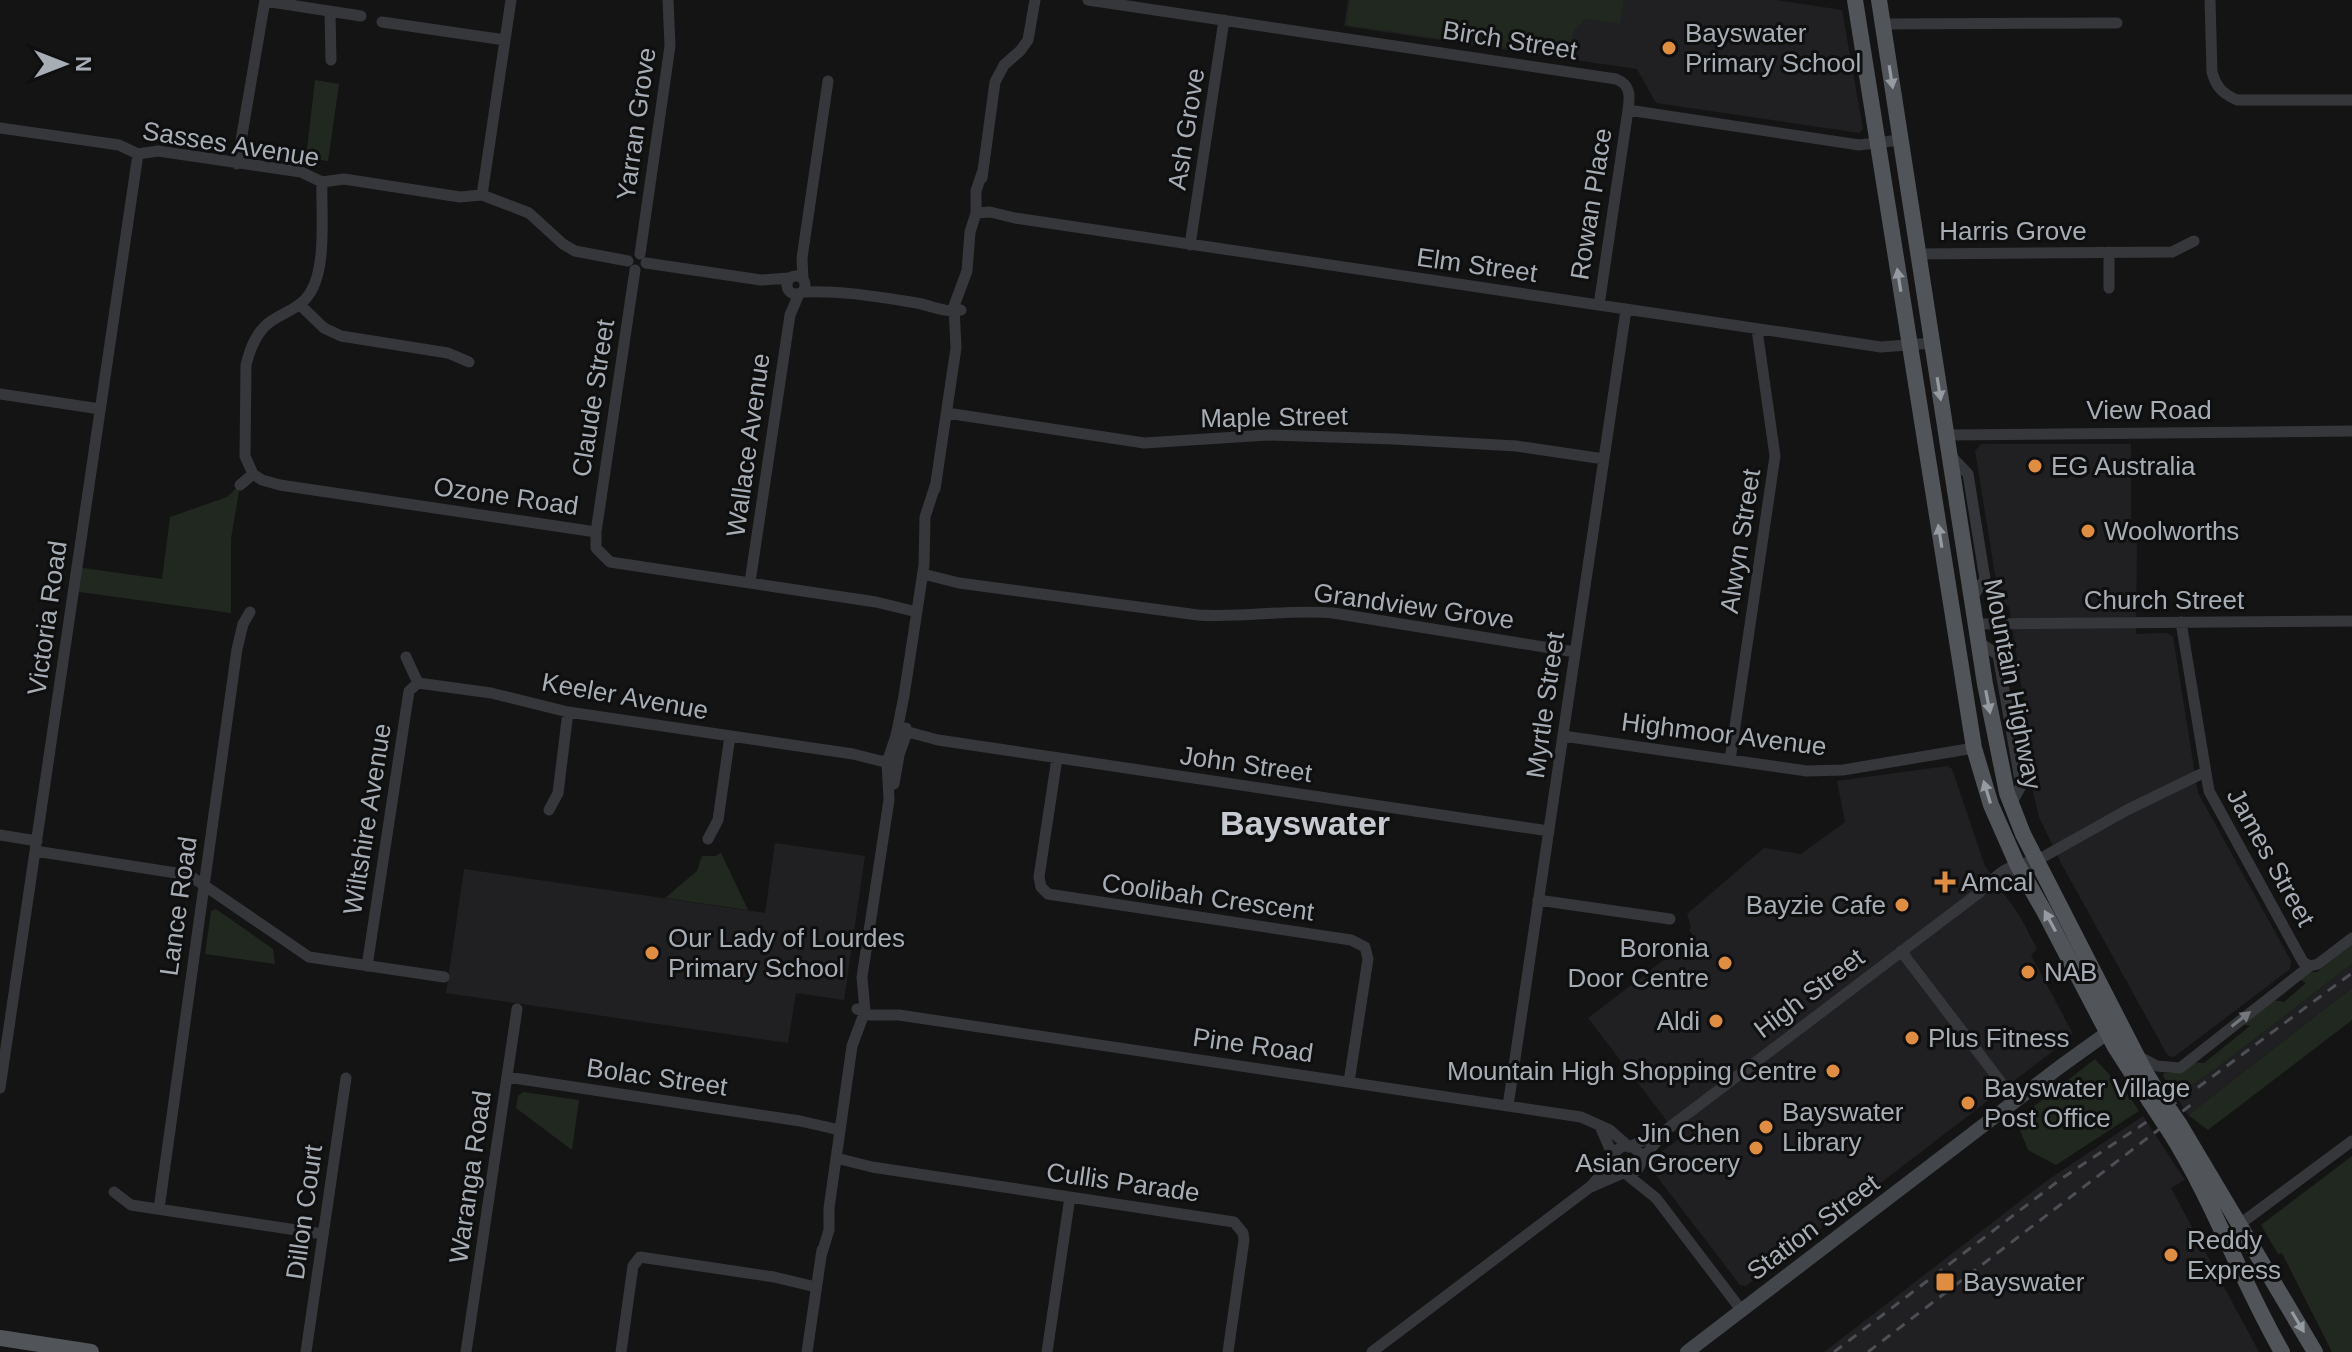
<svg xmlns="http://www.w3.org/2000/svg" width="2352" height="1352" font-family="Arial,sans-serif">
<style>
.built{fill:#202022}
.green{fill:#212820}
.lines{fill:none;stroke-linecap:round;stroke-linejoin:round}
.minor{stroke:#35373a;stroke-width:11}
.secondary{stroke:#43464a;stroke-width:14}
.primary{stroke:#515458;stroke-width:16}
.rail{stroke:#4c4f53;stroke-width:3;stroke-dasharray:10 8;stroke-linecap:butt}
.primary-bridge{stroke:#515458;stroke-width:16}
.oneway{fill:#969ba2}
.oneway2{fill:#74787d}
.poi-dot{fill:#df8d42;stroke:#0f0f10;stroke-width:3}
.labels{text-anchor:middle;stroke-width:6;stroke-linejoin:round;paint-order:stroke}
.poi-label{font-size:26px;fill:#a7adb4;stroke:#0f0f10;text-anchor:start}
.street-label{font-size:26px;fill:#a7adb4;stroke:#0f0f10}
.district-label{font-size:34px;font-weight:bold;fill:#c7cbd1;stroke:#0f0f10}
</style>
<rect width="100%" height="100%" fill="#141415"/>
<path class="built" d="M1348 0H1777L1842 10 1863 129 1859 133 1656 103 1637 69 1344 26Z
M1981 444H2131V539H2137L2136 634 2167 633 2173 637 2198 793 2291 961 2290 969 2174 1057 2168 1056 2061 863 2039 817 2032 787 2040 784 2032 754 2009 607 1999 599 1975 451Z
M1947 766 1952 769 1985 866 2021 918 2037 949 2031 955 2072 1032 2070 1038 1746 1286 1740 1285 1652 1170V1159L1680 1138 1588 1018 1694 937 1689 930 1691 927 1687 914 1764 848 1801 854 1845 822 1837 781Z
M775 843 865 856 844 1000 796 993 788 1043 446 993 464 869 765 913Z
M2352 964V988L2188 1115 2175 1095 2213 1071Z
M2143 1116 2185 1180 2171 1188 2259 1352H1824L2045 1182Z"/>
<path class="green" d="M1350 0H1624L1620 24 1585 19 1573 32 1570 57 1346 25Z
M315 80 339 84 328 161 306 158Z
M240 485 231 539V613L73 591 76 567 162 579 170 517 227 497Z
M721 853 748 910 665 898 697 871 702 856H715Z
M216 909 273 949 275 964 205 954 211 911Z
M2352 945V964L2213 1071 2175 1095 2163 1076 2164 1073H2177L2192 1062 2204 1063 2250 1026 2242 1024 2273 1000 2284 1002 2306 983 2301 980 2306 972H2317Z
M2352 988V1020L2208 1130 2188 1115Z
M2095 1059 2130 1097 2139 1111 2056 1165 2028 1150 2016 1120Z
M523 1092 579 1100 572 1150 516 1108 518 1096Z
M2352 1156V1352H2332L2282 1253 2278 1254 2261 1225Z"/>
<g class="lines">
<path class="minor" d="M1088 0 1616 79C1631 85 1630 96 1628 110L1859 145 1900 140
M2210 0 2212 72C2216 87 2223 94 2237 100H2352
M265 1 361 16
M330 12 331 60
M382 22 505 40
M1883 24 2117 23
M0 128 119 145 138 154 158 151 301 172 322 182 344 179 460 197 482 195 529 213 563 244 575 251 628 261
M237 164 265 0
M982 178 995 82 1004 65 1020 51 1028 40 1035 0
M482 195 511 0
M976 213 990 212 1015 218 1881 347 1932 343
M1190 245 1224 20
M2109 252V288
M640 254 670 46 668 0
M1918 254 2172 252 2194 241
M646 263 761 280 789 278
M787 285a9 9 0 1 1 18 0a9 9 0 1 1-18 0Z
M803 279 802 258 828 81
M802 292C841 290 879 297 917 303 932 306 945 313 961 310
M300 305 324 328 341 336 448 353 469 362
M1599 305 1628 110
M0 394 100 409
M947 413 1144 443 1268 435 1394 439 1516 446 1604 459
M1947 435 2352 431
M1951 456 1968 474 1985 579 1972 598
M253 474 245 456 246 365C250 349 256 332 270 322 284 312 301 308 310 293 327 267 321 213 322 182
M240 485 253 474 262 480 280 485 596 532V548L610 562 876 602 917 612
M935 489 956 348 954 306 967 271 970 232 976 213V191L982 173
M596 532 635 270
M923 574 959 583 1198 615C1243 618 1288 609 1333 613L1575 652
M750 582 790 315 799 294
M2181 622 2209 791 2303 962 2310 966
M1976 624 2352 621
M1979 642 1998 655 2021 786 2011 804
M406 657 418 683 491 693 568 712 853 754 881 761 897 760
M896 734 912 733 938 740 1549 831
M1563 736 1807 771 1843 770 1974 748
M1057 758 1039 877 1041 887 1048 894 1351 940 1365 947 1368 959 1349 1082
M1730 760 1775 456 1757 330
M894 784 899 755 906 735V728
M549 810 558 793 568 712
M0 835 37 841
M708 839 718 820 730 736
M35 851 189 875 309 957 444 977
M1988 888 2127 810 2205 772
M1538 900 1670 919
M1901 951 2016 1102
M367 966 409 691 418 683
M857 1009 870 1015H899L1581 1117 1610 1130 1628 1146
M2140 1057 2157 1066 2180 1068 2310 966 2318 964 2352 938
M507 1077 800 1121 840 1130
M0 1088 138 154
M1508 1106 1626 310
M1600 1126 1614 1158
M1613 1160a14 14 0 1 1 28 0a14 14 0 1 1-28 0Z
M1629 1147 1666 1130 1980 892C2000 871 2007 865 2036 861
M836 1158 872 1167 1234 1222 1243 1233 1244 1240 1228 1352
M1641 1160 1663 1134
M1626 1174 1656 1198 1742 1311
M1591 1187 1623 1173
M114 1192 131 1205 323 1234
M159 1209 237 649 243 624 250 612
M2240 1224 2352 1141
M821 1256 829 1230V1208L852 1046 865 1011 862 977 889 800 887 762 896 736 904 696 924 565 925 517 936 483
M306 1352 346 1078
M466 1352 517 1009
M621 1352 633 1266 640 1257 774 1277 816 1287
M807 1352 822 1250
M1047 1352 1070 1197
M1372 1352 1590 1187 1614 1161"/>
<path class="secondary" d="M1687 1352 2061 1066 2114 1028"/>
<path class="primary" d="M1855 0 1974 748 1991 805 2017 864 2044 911 2115 1047 2149 1100
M1879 0 1985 684 2007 793 2023 834 2143 1068 2158 1093
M2180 1125 2315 1352
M2170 1132C2214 1202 2241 1281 2282 1352
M0 1338 91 1352"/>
<path class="rail" d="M1834 1352 2061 1179 2193 1091 2352 973
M1868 1352 2192 1104"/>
<path class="primary-bridge" d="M2158 1093 2180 1125
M2149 1100 2170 1132"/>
</g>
<defs><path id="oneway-solid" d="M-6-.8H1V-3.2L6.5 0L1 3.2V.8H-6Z" transform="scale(2)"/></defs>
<g class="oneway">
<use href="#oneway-solid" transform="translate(1891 77) rotate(81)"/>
<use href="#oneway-solid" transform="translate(1899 280) rotate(-99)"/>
<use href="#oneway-solid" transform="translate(1939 389) rotate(81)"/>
<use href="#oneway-solid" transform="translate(1940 536) rotate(-99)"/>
<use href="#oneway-solid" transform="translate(1988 702) rotate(79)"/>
<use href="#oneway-solid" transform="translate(1987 792) rotate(-107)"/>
<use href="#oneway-solid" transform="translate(2050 921) rotate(-118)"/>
<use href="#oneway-solid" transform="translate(2298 1322) rotate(59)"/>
</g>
<use class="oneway2" href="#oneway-solid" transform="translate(2241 1019) rotate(-38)"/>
<g class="poi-dot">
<circle cx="1669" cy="48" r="8"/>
<circle cx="2035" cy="466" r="8"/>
<circle cx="2088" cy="531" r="8"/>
<path d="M1941 870h8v8h8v8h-8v8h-8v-8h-8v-8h8z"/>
<circle cx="1902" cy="905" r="8"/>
<circle cx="652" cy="953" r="8"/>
<circle cx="1725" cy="963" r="8"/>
<circle cx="2028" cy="972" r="8"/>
<circle cx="1716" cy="1021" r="8"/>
<circle cx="1912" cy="1038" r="8"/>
<circle cx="1833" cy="1071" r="8"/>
<circle cx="1968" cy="1103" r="8"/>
<circle cx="1766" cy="1127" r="8"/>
<circle cx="1756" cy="1148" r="8"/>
<circle cx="2171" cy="1255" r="8"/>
<rect x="1935" y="1272" width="20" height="20" rx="4"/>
</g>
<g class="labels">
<g class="poi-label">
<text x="1685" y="42">Bayswater<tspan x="1685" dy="30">Primary School</tspan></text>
<text x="2051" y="475">EG Australia</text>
<text x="2104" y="540">Woolworths</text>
<text x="1961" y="891">Amcal</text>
<text x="1886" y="914" text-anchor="end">Bayzie Cafe</text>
<text x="668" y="947">Our Lady of Lourdes<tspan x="668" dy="30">Primary School</tspan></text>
<text x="1709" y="957" text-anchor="end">Boronia<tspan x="1709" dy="30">Door Centre</tspan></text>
<text x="2044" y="981">NAB</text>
<text x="1700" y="1030" text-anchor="end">Aldi</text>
<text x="1928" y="1047">Plus Fitness</text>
<text x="1817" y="1080" text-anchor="end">Mountain High Shopping Centre</text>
<text x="1984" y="1097">Bayswater Village<tspan x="1984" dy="30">Post Office</tspan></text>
<text x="1782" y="1121">Bayswater<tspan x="1782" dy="30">Library</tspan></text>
<text x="1740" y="1142" text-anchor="end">Jin Chen<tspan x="1740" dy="30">Asian Grocery</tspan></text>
<text x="2187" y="1249">Reddy<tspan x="2187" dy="30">Express</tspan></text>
<text x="1963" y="1291">Bayswater</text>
</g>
<g class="street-label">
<text transform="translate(1510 40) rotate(9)" y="9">Birch Street</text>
<text transform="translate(636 124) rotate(-82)" y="9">Yarran Grove</text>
<text transform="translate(1186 129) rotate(-81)" y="9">Ash Grove</text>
<text transform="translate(231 144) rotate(9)" y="9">Sasses Avenue</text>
<text transform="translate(1591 204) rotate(-81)" y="9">Rowan Place</text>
<text x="2013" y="240">Harris Grove</text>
<text transform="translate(1477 265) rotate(8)" y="9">Elm Street</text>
<text transform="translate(593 398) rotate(-81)" y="9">Claude Street</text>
<text x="2149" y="419">View Road</text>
<text transform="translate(1274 417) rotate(-1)" y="9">Maple Street</text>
<text transform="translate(748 445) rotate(-82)" y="9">Wallace Avenue</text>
<text transform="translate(506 496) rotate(8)" y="9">Ozone Road</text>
<text transform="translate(1740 541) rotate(-81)" y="9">Alwyn Street</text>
<text x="2164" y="609">Church Street</text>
<text transform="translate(1414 606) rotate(8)" y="9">Grandview Grove</text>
<text transform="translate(47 618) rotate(-82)" y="9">Victoria Road</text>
<text transform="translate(2013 684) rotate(79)" y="9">Mountain Highway</text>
<text transform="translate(625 696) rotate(10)" y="9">Keeler Avenue</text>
<text transform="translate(1545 705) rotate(-82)" y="9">Myrtle Street</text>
<text transform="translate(1724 734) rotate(7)" y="9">Highmoor Avenue</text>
<text transform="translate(1246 764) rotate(8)" y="9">John Street</text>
<text transform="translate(367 819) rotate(-81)" y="9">Wiltshire Avenue</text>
<text transform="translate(2271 857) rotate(61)" y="9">James Street</text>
<text transform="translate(1208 897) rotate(8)" y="9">Coolibah Crescent</text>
<text transform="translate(178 906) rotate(-82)" y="9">Lance Road</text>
<text transform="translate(1809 993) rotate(-37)" y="9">High Street</text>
<text transform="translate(1253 1045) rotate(8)" y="9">Pine Road</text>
<text transform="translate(657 1077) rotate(8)" y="9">Bolac Street</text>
<text transform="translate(470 1177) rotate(-82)" y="9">Waranga Road</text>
<text transform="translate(1123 1182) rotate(8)" y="9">Cullis Parade</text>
<text transform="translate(304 1212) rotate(-82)" y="9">Dillon Court</text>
<text transform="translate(1813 1227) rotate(-37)" y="9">Station Street</text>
</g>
<g class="district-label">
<text x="1305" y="835">Bayswater</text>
</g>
</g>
<g transform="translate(64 64) rotate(90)" stroke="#0f0f10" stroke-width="6" paint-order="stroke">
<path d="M0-6L14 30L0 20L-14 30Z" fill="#a7adb4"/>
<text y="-12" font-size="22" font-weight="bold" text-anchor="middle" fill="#a7adb4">N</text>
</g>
</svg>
